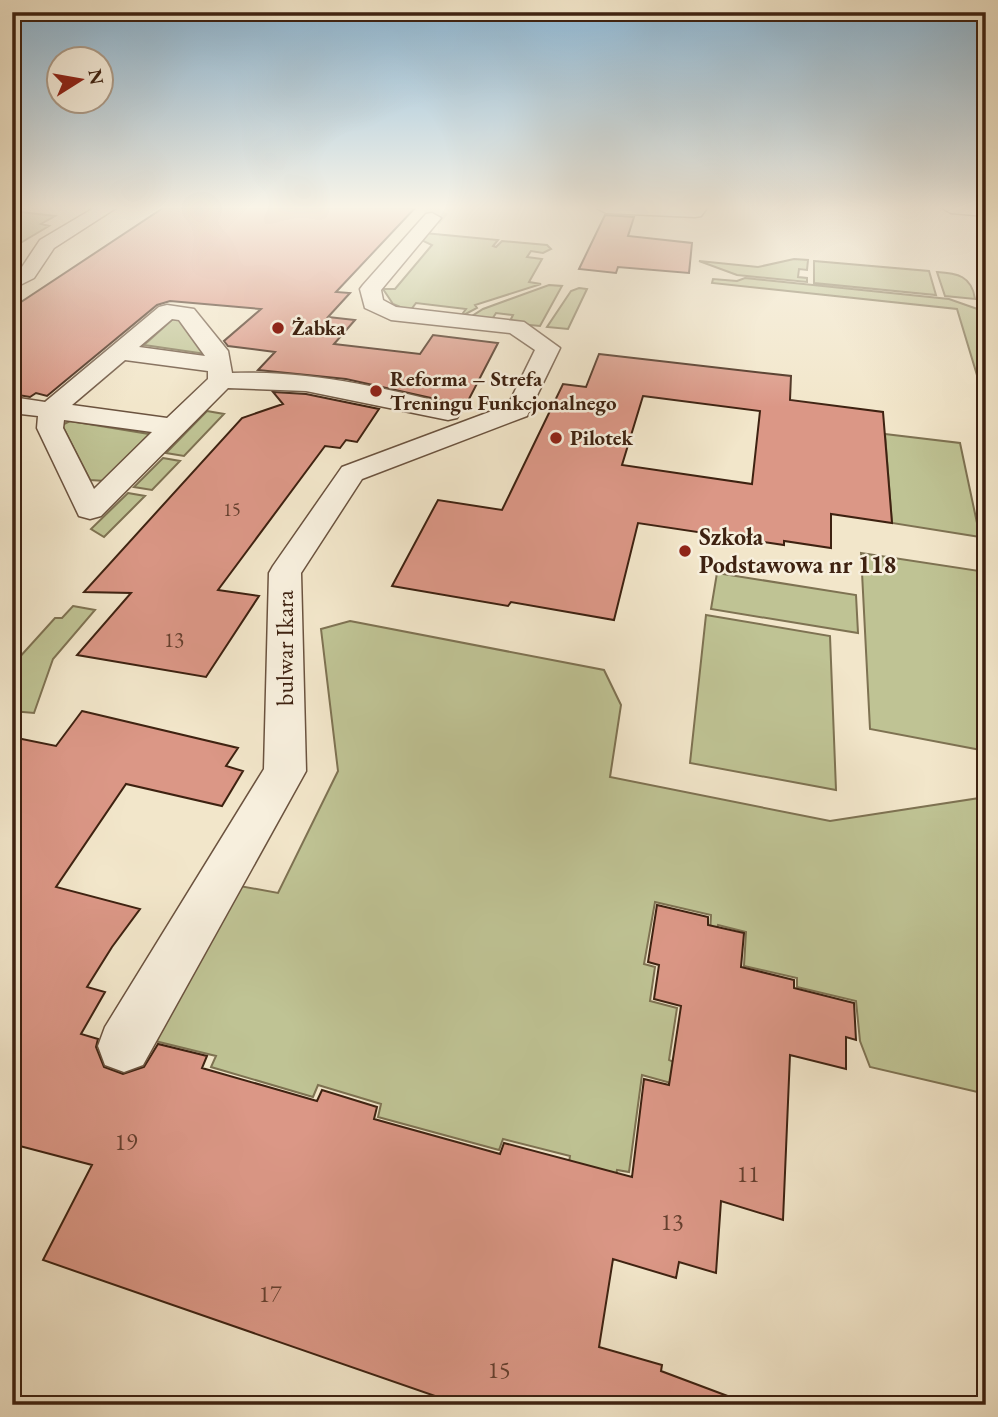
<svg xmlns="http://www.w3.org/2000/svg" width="998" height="1417" font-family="'EB Garamond',serif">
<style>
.green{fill:#bfc394;stroke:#7e7252;stroke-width:2}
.building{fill:#db9786;stroke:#3e2211;stroke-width:2;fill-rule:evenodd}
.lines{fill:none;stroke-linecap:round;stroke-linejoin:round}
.minor-tunnel{stroke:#cebfa5;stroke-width:20;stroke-dasharray:20 10;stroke-linecap:butt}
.minor-casing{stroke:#6b533f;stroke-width:3}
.minor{fill:#f7efdd;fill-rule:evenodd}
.poi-dot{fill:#8f2418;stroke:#f7efdd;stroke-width:2.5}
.labels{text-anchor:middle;stroke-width:5;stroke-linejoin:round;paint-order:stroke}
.far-number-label{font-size:18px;fill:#653f2e}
.far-poi-label{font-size:21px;font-weight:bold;fill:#3e2211;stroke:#f7efdd;text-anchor:start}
.number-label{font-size:21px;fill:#653f2e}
.poi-label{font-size:24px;font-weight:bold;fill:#3e2211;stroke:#f7efdd;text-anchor:start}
.street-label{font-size:24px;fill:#3e2211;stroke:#f7efdd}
.near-number-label{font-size:24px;fill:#653f2e}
</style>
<rect width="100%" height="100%" fill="#f2e6ca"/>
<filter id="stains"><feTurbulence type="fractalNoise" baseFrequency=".00286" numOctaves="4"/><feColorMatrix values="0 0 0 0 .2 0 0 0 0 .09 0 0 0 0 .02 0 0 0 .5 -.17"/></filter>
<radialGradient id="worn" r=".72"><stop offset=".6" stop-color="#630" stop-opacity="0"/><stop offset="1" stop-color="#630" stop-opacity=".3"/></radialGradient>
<path class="green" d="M12 211 55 216 41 224 49 226 12 248Z
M424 233 498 240 493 246 496 247 502 241 547 245 551 249 543 253 531 251 527 257 542 259 529 282 541 284 475 305 477 308 460 317 466 309 416 303 410 311 393 304 383 289H395L432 245 419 239Z
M794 259 808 260 807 270 799 269 798 277 807 278V282L737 275 699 261 758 267Z
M814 261 929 271 936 295 814 283Z
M937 272C957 273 972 276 975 299L945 296Z
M745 278 949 299 986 312V405L957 309 712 283 713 279 737 281Z
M549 285 562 286 540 326 509 323 513 315 496 313 491 321 469 318 483 309Z
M579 288 587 289 568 329 547 327 571 291Z
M179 317 206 354 144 345 174 318Z
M207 411 224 414 184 456 166 453Z
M70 421 155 435 105 481 90 480 62 425Z
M885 434 960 443 980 537 892 523Z
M163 458 180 461 152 490 134 487Z
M128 493 145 496 104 537 91 529Z
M861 553 986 572V751L870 729Z
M717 573 856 595 858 633 711 609Z
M73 606 95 610 53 659 34 713 12 711V686L17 660 55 618H62Z
M706 615 830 636 836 790 690 763Z
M350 621 604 670 621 705 610 777 830 821 986 797V1094L870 1067 860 1041 856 1001 797 987V978L744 966 746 932 718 925 716 935 710 934 711 915 655 902 644 964 655 967 650 1001 677 1008 669 1060 680 1065 678 1085 642 1075 629 1172 617 1170 615 1182 568 1169 570 1156 503 1139 499 1150 378 1117 381 1104 318 1085 313 1097 211 1067 216 1056 151 1040 240 886 278 893 338 771 321 629Z"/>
<path class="building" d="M163 208H415L336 292 350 293 328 317 355 320 334 344 420 354 433 335 498 343 468 401 458 404 346 379 258 370 275 352 228 346 224 341 261 309 170 301 157 305 47 396 36 393 30 397 12 394V308Z
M605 215 634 217 628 236 692 243 689 273 618 267 616 273 579 269Z
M599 354 791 376 790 400 883 412 892 523 831 514V548L784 541V545L638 523 614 620 511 602 508 606 392 586 438 500 502 510 563 384 586 387ZM643 396 760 411 752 484 622 465Z
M273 392 306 394 379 409 357 442 346 440 340 448 325 446 218 590 259 596 206 677 77 655 131 593 84 592 242 418 283 404Z
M82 711 238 748 226 766 243 771 222 806 126 784 56 887 140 909 112 947 87 987 105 992 81 1034 98 1039 96 1047 104 1067 123 1074 144 1067 158 1044 207 1056 202 1068 265 1086 317 1101 322 1090 377 1107 374 1119 500 1154 504 1143 632 1177 644 1079 669 1085 681 1006 654 999 659 965 648 962 657 905 708 917V925L744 933 741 967 794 980V988L854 1003 856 1040 846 1037V1069L790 1055 783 1220 721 1201 716 1273 679 1262 676 1278 613 1259 599 1347 662 1365 661 1371 741 1401V1405H461L43 1260 92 1165 12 1144V737L56 746Z"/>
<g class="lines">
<path class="minor-tunnel" d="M432 218 440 208"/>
<g class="minor-casing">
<path id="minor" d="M94 208H116L54 248 34 278 12 289V274L20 270 40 240Z
M597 208H707L701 216 695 217 606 213Z
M942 208H986V216L951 213Z
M432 213 441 218 381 290 383 300 396 307 524 322 560 348 527 416 362 479 301 573 306 771 143 1065 124 1072 105 1065 98 1046 105 1027 264 769 269 573 273 566 342 467 508 405 535 350 510 333 391 320 365 308 360 289 363 285 426 214Z
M167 305 194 309 228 351 232 373C308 370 385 388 457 406L461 412 457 418 448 420 306 391 228 388 101 516 90 519 79 516 37 428 38 416 12 413V397L45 402 159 307ZM172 319 179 320 205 356 139 347ZM125 360 208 371V379L167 418 72 405ZM64 420 152 432 94 489 63 428Z"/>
</g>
<use href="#minor" class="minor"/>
</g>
<linearGradient id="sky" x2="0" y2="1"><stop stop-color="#8bb8d8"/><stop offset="0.51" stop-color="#f9f4e7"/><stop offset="1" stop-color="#f9f4e7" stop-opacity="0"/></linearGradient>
<rect width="998" height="407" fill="url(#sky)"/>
<g class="poi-dot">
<circle cx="278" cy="328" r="7"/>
<circle cx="376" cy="391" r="7"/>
<circle cx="556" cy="438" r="7"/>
<circle cx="685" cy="551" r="7"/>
</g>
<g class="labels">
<g class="far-number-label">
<text x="232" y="516">15</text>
</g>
<g class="far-poi-label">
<text x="292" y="335">Żabka</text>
<text x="390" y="386">Reforma – Strefa<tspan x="390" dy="24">Treningu Funkcjonalnego</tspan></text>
<text x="570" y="445">Pilotek</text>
</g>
<g class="number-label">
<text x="174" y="647">13</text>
</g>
<g class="poi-label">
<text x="699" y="545">Szkoła<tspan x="699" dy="28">Podstawowa nr 118</tspan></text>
</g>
<g class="street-label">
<text transform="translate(285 648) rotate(-90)" y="8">bulwar Ikara</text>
</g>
<g class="near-number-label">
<text x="126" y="1150">19</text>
<text x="748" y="1182">11</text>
<text x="672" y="1230">13</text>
<text x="270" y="1302">17</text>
<text x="499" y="1378">15</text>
</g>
</g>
<rect width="998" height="1417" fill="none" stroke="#f2e6ca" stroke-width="42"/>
<rect x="14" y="14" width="970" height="1389" fill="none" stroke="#3e2211" stroke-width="3.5"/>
<rect x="21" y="21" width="956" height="1375" fill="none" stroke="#3e2211" stroke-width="2"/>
<g transform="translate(80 80) rotate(79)"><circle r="33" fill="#f7efdd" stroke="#ad9d8b" stroke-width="2"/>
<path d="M0-5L12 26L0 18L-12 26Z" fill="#8f2418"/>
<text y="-10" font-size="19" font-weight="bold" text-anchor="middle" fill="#3e2211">N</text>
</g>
<rect width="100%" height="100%" filter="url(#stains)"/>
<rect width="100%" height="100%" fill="url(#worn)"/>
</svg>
